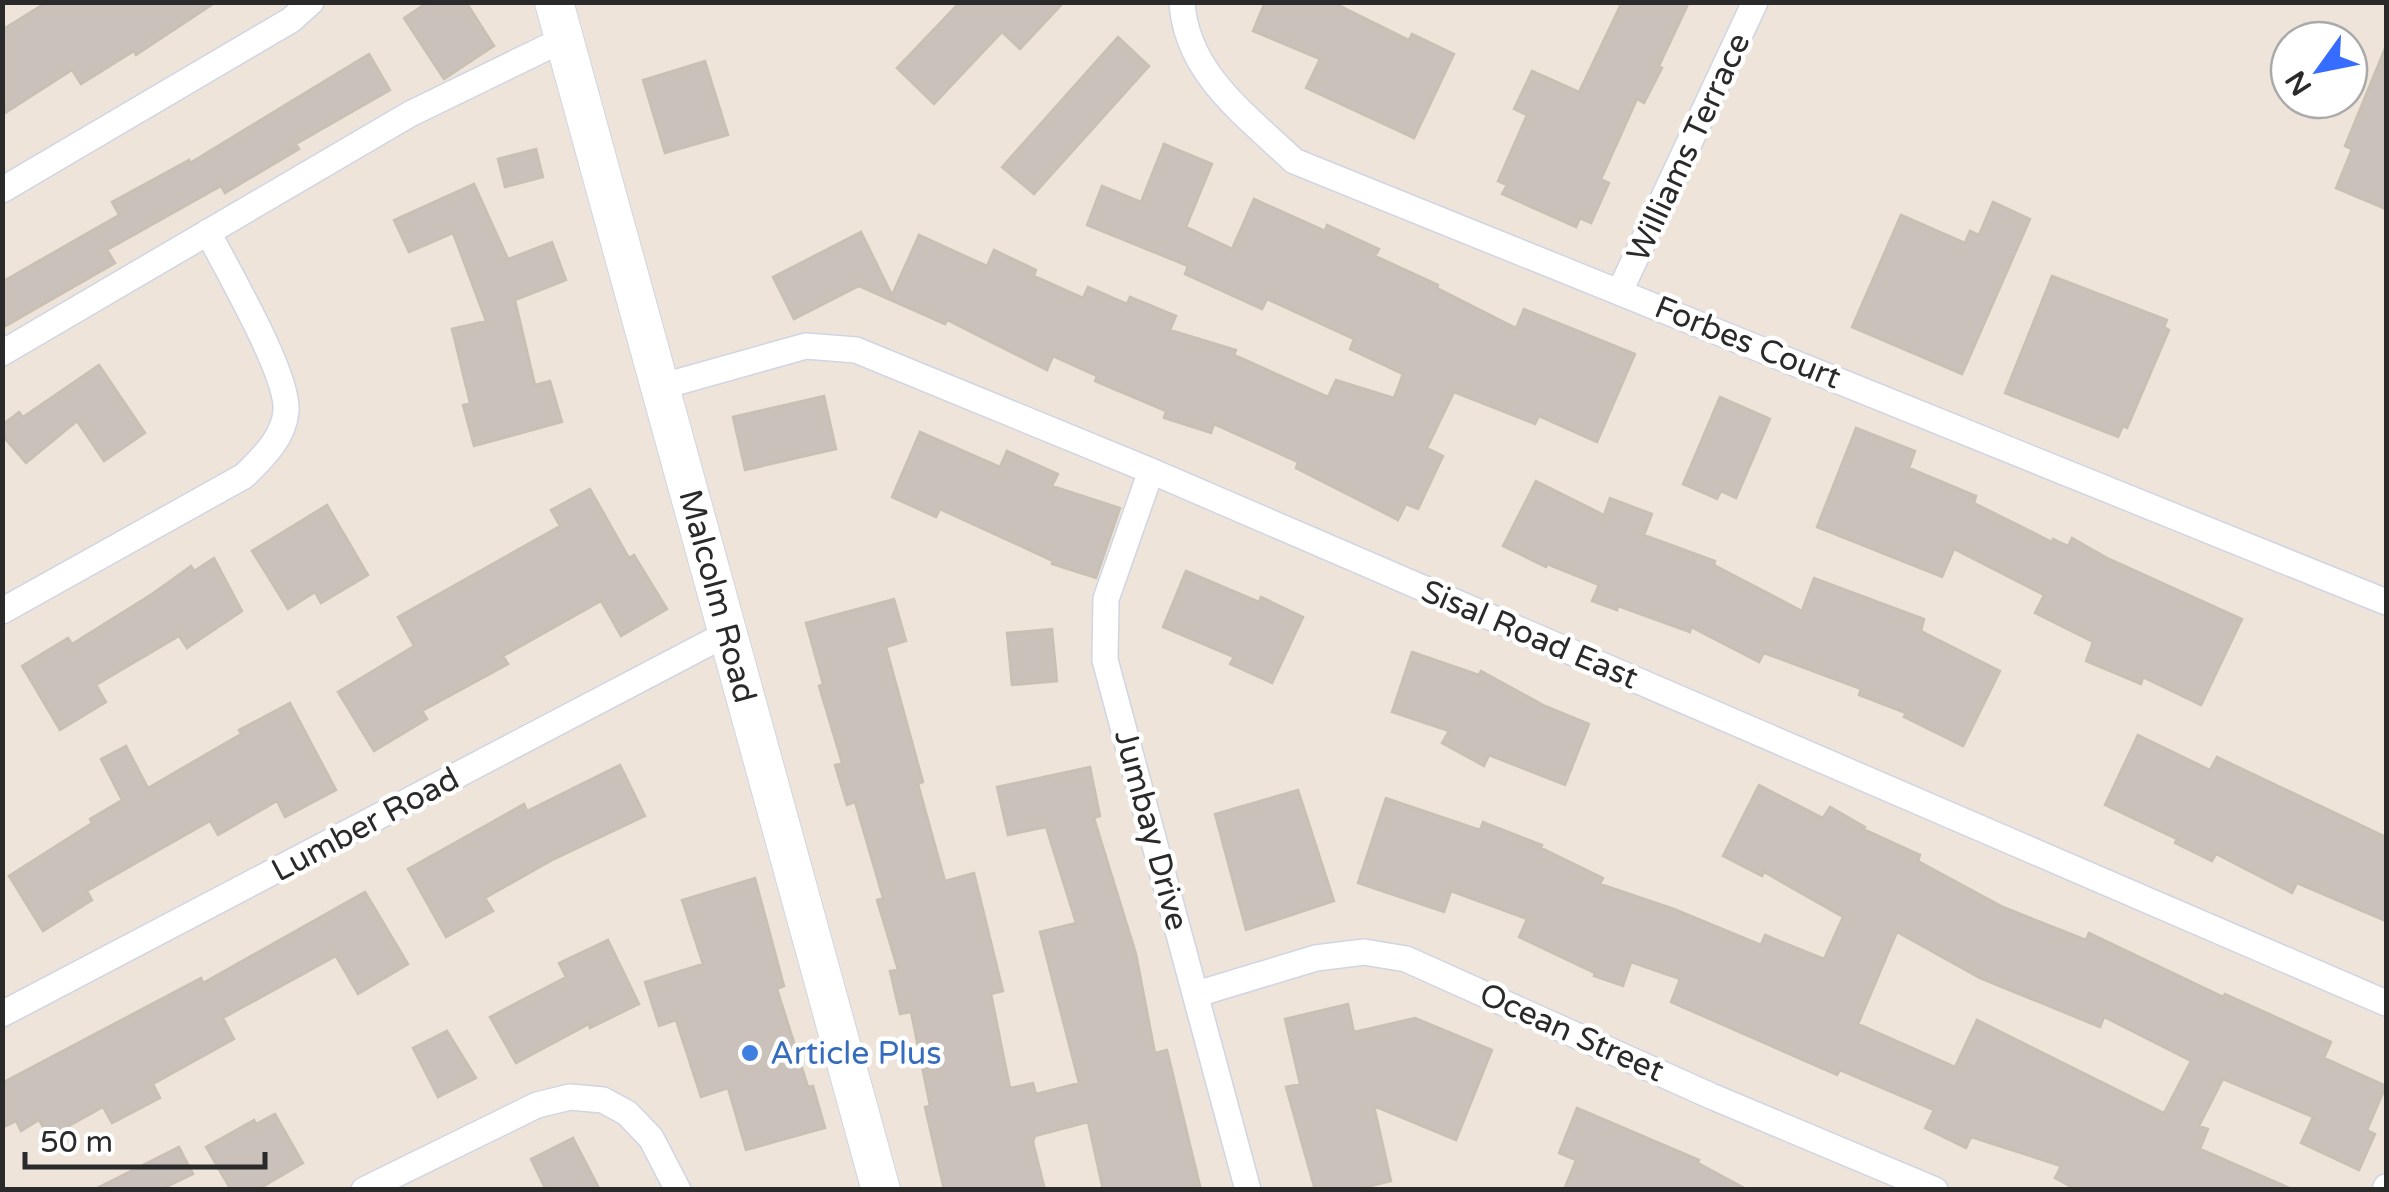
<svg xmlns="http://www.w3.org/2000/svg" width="2389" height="1192" font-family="'Varela Round',sans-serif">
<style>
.building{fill:#c9c1ba;stroke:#c9c0b4;stroke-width:2.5;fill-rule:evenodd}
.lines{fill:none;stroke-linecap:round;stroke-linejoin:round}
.street-casing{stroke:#d0d5e4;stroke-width:28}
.secondary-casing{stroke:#d0d5e4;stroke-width:40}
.street{stroke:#fff;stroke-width:25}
.secondary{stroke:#fff;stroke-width:38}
.shop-dot{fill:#3f7fe0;stroke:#fff;stroke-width:4}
.labels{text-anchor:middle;stroke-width:9;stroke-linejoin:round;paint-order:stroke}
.street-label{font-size:32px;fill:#2a2a2a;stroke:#fff}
.shop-label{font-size:32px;fill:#366cbe;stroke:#fff;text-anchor:start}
</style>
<rect width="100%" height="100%" fill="#eee4da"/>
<path class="building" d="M47 2H216L136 55 134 51 81 84 72 70 2 115V30Z
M428 2H466L494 46 444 79 404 18Z
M960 2H1064L1020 49 1002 32 934 104 897 68Z
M1265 2H1332L1409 40 1412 34 1454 54 1414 138 1306 88 1320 59 1253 31Z
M1622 2H1689L1659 66 1662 68 1644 103 1637 99 1601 179 1609 183 1591 223 1580 218 1576 227 1502 194 1507 185 1498 181 1527 115 1514 109 1532 71 1579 92Z
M1118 37 1149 66 1034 194 1002 167Z
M2386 46V209L2336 188 2352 149 2345 146Z
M369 54 390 90 296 144 299 149 225 193 221 186 107 250 115 263 2 328V282L119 215 112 202 189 160 190 163Z
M705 61 728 135 665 153 643 80Z
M1164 144 1212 164 1186 227 1232 249 1254 199 1325 231 1327 225 1379 249 1375 256 1438 285 1437 288 1516 328 1524 309 1635 354 1597 442 1539 416 1535 424 1454 392 1427 448 1443 456 1418 509 1406 504 1398 520 1296 468 1298 462 1214 424 1211 433 1164 418 1166 411 1095 381 1097 376 1053 356 1047 370 947 320 945 324 859 286 794 319 773 277 861 232 892 295 919 235 987 266 994 250 1036 270 1034 276 1083 298 1088 287 1127 304 1130 297 1176 316 1170 330 1236 350 1234 355 1328 397 1336 380 1394 398 1403 374 1350 349 1354 339 1267 299 1262 309 1185 274 1188 266 1087 225 1102 186 1141 202Z
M536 149 543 177 505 187 498 159Z
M474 184 508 259 552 242 566 280 515 300 535 385 550 381 562 422 474 446 463 405 470 403 452 329 486 321 453 233 409 252 394 220Z
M1993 202 2030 219 1962 374 1852 327 1901 215 1965 243 1970 231 1979 235Z
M2052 276 2167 320 2164 327 2169 330 2127 428 2123 426 2118 437 2005 393Z
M99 365 145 433 104 461 77 421 26 463 2 435V425L19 412 23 417Z
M824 396 836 449 745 470 733 417Z
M1720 397 1770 419 1736 498 1721 491 1717 499 1683 484Z
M1856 428 1915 451 1909 468 1976 496 1974 503 2052 542 2053 539 2068 546 2072 538 2109 559 2242 619 2201 705 2143 677 2141 684 2086 661 2093 642 2035 613 2044 595 1954 549 1942 577 1817 527Z
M920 432 1000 467 1007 451 1058 474 1052 486 1120 508 1096 578 1052 564 1053 561 940 509 936 517 892 497Z
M1536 481 1604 515 1610 498 1652 514 1644 535 1715 561 1714 565 1802 611 1814 578 1924 619 1921 631 2000 671 1963 746 1904 717 1906 713 1859 695 1861 689 1764 653 1759 662 1691 627 1690 632 1618 606 1617 610 1592 601 1599 585 1547 564 1546 567 1503 546Z
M590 489 629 558 634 555 667 609 621 636 601 601 503 656 508 664 422 711 427 719 374 751 338 692 414 646 398 617 560 526 551 510Z
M327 505 368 575 321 603 315 592 288 609 252 551Z
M214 558 242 611 187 648 179 636 96 685 106 702 60 730 22 666 68 638 72 644 152 594 191 566 194 571Z
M1186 571 1259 602 1261 597 1303 617 1272 683 1230 664 1234 657 1163 627Z
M894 599 906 641 886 647 923 782 918 784 945 881 974 873 1003 991 991 994 1010 1088 1033 1083 1036 1094 1079 1083 1040 932 1076 923 1046 827 1008 835 997 787 1090 767 1100 816 1094 818 1136 954 1155 1053 1167 1050 1201 1190H1103L1088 1122 1035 1136 1033 1142 1045 1190H944L925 1107 930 1106 911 1012 900 1014 890 971 898 970 877 900 883 898 855 802 847 805 835 765 842 763 819 686 823 684 806 623Z
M1052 629 1057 681 1012 685 1007 633Z
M1412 652 1479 675 1481 671 1545 706 1589 724 1565 785 1489 755 1484 766 1442 743 1449 731 1392 712Z
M290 703 336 790 285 817 277 801 218 835 210 821 87 891 92 900 43 931 9 876 92 823 90 819 122 800 101 759 126 746 148 788 241 734 239 730Z
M2138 735 2210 770 2217 757 2386 837V921L2297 883 2292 893 2216 854 2212 861 2175 843 2177 839 2105 805Z
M620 765 645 816 554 859 485 898 493 911 446 937 408 869 524 804 527 811Z
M1759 785 1823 818 1830 807 1865 827 1863 829 1920 855 1918 861 2003 907 2086 940 2089 933 2223 997 2225 994 2331 1042 2324 1058 2386 1086 2367 1130 2375 1134 2359 1170 2301 1143 2313 1117 2223 1079 2199 1126 2208 1129 2200 1149 2294 1190H2077L2055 1178 2061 1166 1971 1137 1966 1148 1925 1128 1934 1110 1840 1070 1837 1075 1671 1002 1680 979 1631 962 1623 986 1594 976 1595 973 1519 937 1527 919 1451 891 1444 912 1358 883 1386 798 1480 830 1483 822 1542 845 1541 848 1603 878 1600 884 1674 909 1761 945 1765 935 1824 959 1843 917 1764 872 1762 876 1723 856ZM1897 932 1980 978 2100 1027 2104 1017 2191 1061 2164 1113 1977 1020 1955 1067 1858 1024Z
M1298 790 1334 901 1246 930 1215 814Z
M755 878 784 986 777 989 808 1087 813 1086 825 1128 746 1150 728 1088 701 1097 676 1020 659 1026 645 982 703 964 682 900Z
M365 892 408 964 358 994 336 956 223 1018 234 1039 153 1084 160 1098 112 1123 103 1107 49 1137 39 1120 21 1131 16 1121 2 1128V1083L201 978 203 983Z
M608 940 639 1004 590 1028 589 1024 516 1063 490 1017 566 977 559 963Z
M1348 1004 1354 1032 1415 1018 1492 1050 1456 1140 1374 1106 1391 1181 1354 1190H1315L1286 1087 1300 1084 1285 1019Z
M447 1031 476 1078 438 1097 413 1048Z
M1577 1108 1699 1160 1698 1163 1748 1190H1564L1576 1160 1559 1153Z
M275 1114 303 1163 257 1190H231L206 1147 254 1120 256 1124Z
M573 1138 600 1190H546L531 1159Z
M179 1147 193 1174 160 1190H93Z"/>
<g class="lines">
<g class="street-casing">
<path id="street" d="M1182 2C1186 73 1246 115 1294 161L2386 602
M2 190 291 20 311 2
M1620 291 1755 2
M2 353 410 114 564 39
M660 387 806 346 856 350 1151 471 2386 1003
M1151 471 1106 599 1105 660 1248 1190
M2 611 244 476C262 458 284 438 286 411 289 375 227 270 208 232
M1197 994 1316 958 1364 952 1406 959 1711 1096 1935 1190
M2 1014 728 633
M364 1190 537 1105 570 1097 603 1100 627 1113 651 1138 678 1190
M2386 1190V1187"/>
</g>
<g class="secondary-casing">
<path id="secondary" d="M554 2 881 1190"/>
</g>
<use href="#street" class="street"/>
<use href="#secondary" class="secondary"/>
</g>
<circle class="shop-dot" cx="750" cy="1053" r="10"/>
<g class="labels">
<g class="street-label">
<text transform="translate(1688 147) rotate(-65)" y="11">Williams Terrace</text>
<text transform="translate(1748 342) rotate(22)" y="11">Forbes Court</text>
<text transform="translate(718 596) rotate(75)" y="11">Malcolm Road</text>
<text transform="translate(1530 634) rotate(23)" y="11">Sisal Road East</text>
<text transform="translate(365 824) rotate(-28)" y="11">Lumber Road</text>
<text transform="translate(1152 830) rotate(75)" y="11">Jumbay Drive</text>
<text transform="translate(1572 1032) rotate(24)" y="11">Ocean Street</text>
</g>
<g class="shop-label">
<text x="770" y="1064">Article Plus</text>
</g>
</g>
<rect width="2389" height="1192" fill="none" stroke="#2a2a2a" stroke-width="10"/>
<g transform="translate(2319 70) rotate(237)"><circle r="48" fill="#ffffff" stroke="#aaaaaa" stroke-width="2.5"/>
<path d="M0-8L18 38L0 25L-18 38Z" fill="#366cff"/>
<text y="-15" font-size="28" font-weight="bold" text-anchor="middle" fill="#2a2a2a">N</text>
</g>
<path d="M25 1152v15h240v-15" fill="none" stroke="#2a2a2a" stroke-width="5"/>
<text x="40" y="1152" font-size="30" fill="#2a2a2a" stroke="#ffffff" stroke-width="8" paint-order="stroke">50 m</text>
</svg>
